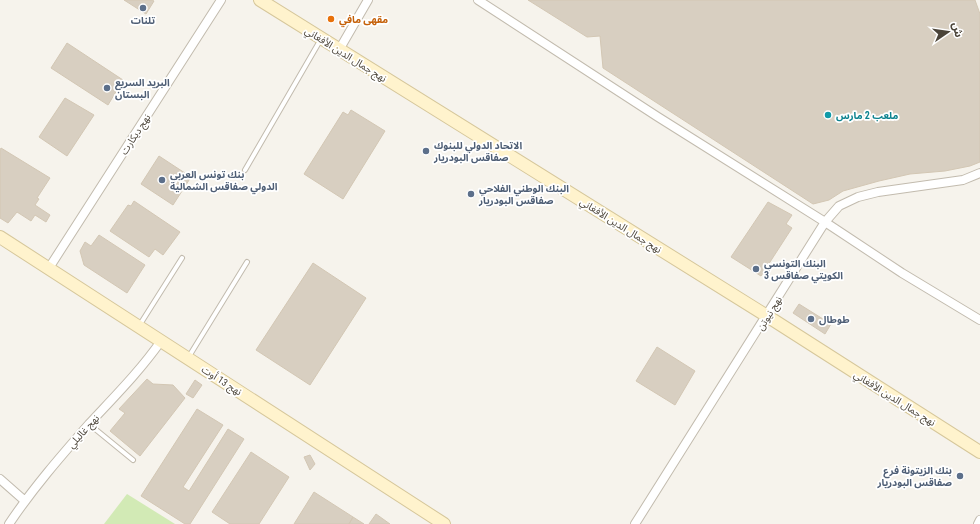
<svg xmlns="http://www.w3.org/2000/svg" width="980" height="524" font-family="'Roboto Condensed','Noto Sans Arabic',sans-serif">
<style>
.green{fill:#d2eab5}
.building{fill:#d8cfc1;stroke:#d3c7b4}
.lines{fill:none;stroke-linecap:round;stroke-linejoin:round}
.service-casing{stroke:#c2bbae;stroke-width:6}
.minor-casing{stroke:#c2bbae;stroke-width:10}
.secondary-casing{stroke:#d6c79b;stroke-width:14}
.service{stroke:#fff;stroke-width:4}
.minor{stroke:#fff;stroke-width:8}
.secondary{stroke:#fff3cd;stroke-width:12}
.service-dot{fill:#5c6f8a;stroke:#fff;stroke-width:1.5}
.food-dot{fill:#e8710a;stroke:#fff;stroke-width:1.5}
.culture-dot{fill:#0f9aa8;stroke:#fff;stroke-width:1.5}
.labels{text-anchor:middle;stroke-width:3.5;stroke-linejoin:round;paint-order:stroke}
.food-label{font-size:10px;font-weight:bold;fill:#c56008;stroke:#fff;text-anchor:start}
.service-label{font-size:10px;font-weight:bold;fill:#4e5e75;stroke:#fff;text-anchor:start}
.street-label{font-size:10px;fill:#4b4439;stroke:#fff}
.culture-label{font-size:10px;font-weight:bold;fill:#0d838f;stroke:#fff;text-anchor:start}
</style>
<rect width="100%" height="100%" fill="#f6f3ec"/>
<path class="green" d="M127 494 175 524H104Z"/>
<path class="building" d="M124 0H152L154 1 146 14Z
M528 0H975L980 14V162L970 166 945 171 910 174 879 181 843 191 829 200 813 204 603 68 600 36 587 37Z
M67 43 123 80 108 105 51 68Z
M65 98 94 115 67 156 39 137Z
M351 110 385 131 343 199 304 174 343 112 348 115Z
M1 148 50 178 37 198 39 199 35 205 50 215 46 222 35 215 31 221 17 212 8 223 0 218V150Z
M159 156 191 177 173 205 141 184Z
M134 201 180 232 163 255 155 249 149 257 110 231 128 205 131 206Z
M768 202 792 215 786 224 792 228 761 276 731 257Z
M99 235 145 265 127 293 84 265 80 251 85 242 91 246Z
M313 263 366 298 310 385 256 350Z
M799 304 831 324 825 334 793 313Z
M657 347 695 371 675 405 636 381Z
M147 379 153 384 173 385 185 398 140 456 110 431 125 413 119 409Z
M195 380 202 385 193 398 186 394Z
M197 409 223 425 183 487 189 491 228 429 244 439 190 524H185L141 496Z
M251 452 289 477 259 524H230L212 512Z
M310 455 315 464 310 470 304 457Z
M314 492 353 517 349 524H294Z
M376 514 390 524H369Z
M353 517 364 524H349Z"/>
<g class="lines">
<g class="service-casing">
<path id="service" d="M245 170 321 39
M139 326 182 258
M188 358 247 262
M89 424 133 460"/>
</g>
<g class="minor-casing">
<path id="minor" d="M478 0 658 117 825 222 902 273 980 320
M339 50 368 0
M49 268 221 0
M0 479 25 501
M9 524C33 488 61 456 89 424 114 397 140 371 161 341
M635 524 825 222 839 206 858 197 878 192 963 180 980 173
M978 524 980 520"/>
</g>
<g class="secondary-casing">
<path id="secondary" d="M260 0 767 316 980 452
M0 237 444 524"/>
</g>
<use href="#service" class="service"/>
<use href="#minor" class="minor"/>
<use href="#secondary" class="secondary"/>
</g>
<g class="service-dot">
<circle cx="143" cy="8" r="4"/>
<circle cx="107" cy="88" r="4"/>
<circle cx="426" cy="151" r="4"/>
<circle cx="162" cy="180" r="4"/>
<circle cx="471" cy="194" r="4"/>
<circle cx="756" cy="269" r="4"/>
<circle cx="811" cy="319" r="4"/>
<circle cx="960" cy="476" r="4"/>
</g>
<circle class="food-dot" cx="331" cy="19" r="4"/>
<circle class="culture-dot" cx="828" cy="115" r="4"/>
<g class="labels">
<g class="food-label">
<text x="339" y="23">مقهى مافي</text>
</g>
<g class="service-label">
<text x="143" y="24" text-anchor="middle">تلنات</text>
<text x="115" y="86">البريد السريع<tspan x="115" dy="12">البستان</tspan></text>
<text x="434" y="149">الاتحاد الدولي للبنوك<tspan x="434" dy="12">صفاقس البودريار</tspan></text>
<text x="170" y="178">بنك تونس العربي<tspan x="170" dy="12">الدولي صفاقس الشمالية</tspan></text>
<text x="479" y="192">البنك الوطني الفلاحي<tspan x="479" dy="12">صفاقس البودريار</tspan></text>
<text x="764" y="267">البنك التونسي<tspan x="764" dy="12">الكويتي صفاقس 3</tspan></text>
<text x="819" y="323">طوطال</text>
<text x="952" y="474" text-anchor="end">بنك الزيتونة فرع<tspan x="952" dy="12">صفاقس البودريار</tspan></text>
</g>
<g class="street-label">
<text transform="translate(346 54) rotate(32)" y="4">نهج جمال الدين الأفغاني</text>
<text transform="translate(135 134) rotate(-57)" y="4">نهج ديكارت</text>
<text transform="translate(621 225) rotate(32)" y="4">نهج جمال الدين الأفغاني</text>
<text transform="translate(769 313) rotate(-58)" y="4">نهج نيوتن</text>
<text transform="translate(222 380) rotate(33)" y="4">نهج 13 أوت</text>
<text transform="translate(895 398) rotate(32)" y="4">نهج جمال الدين الأفغاني</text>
<text transform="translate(83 431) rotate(-48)" y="4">نهج غاليلي</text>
</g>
<g class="culture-label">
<text x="836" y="119">ملعب 2 مارس</text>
</g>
</g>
<g transform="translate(948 32) rotate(77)" stroke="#ffffff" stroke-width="3" paint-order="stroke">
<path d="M0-3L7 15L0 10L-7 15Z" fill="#4b4439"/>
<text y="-6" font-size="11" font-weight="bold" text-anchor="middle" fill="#4b4439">ش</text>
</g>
</svg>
